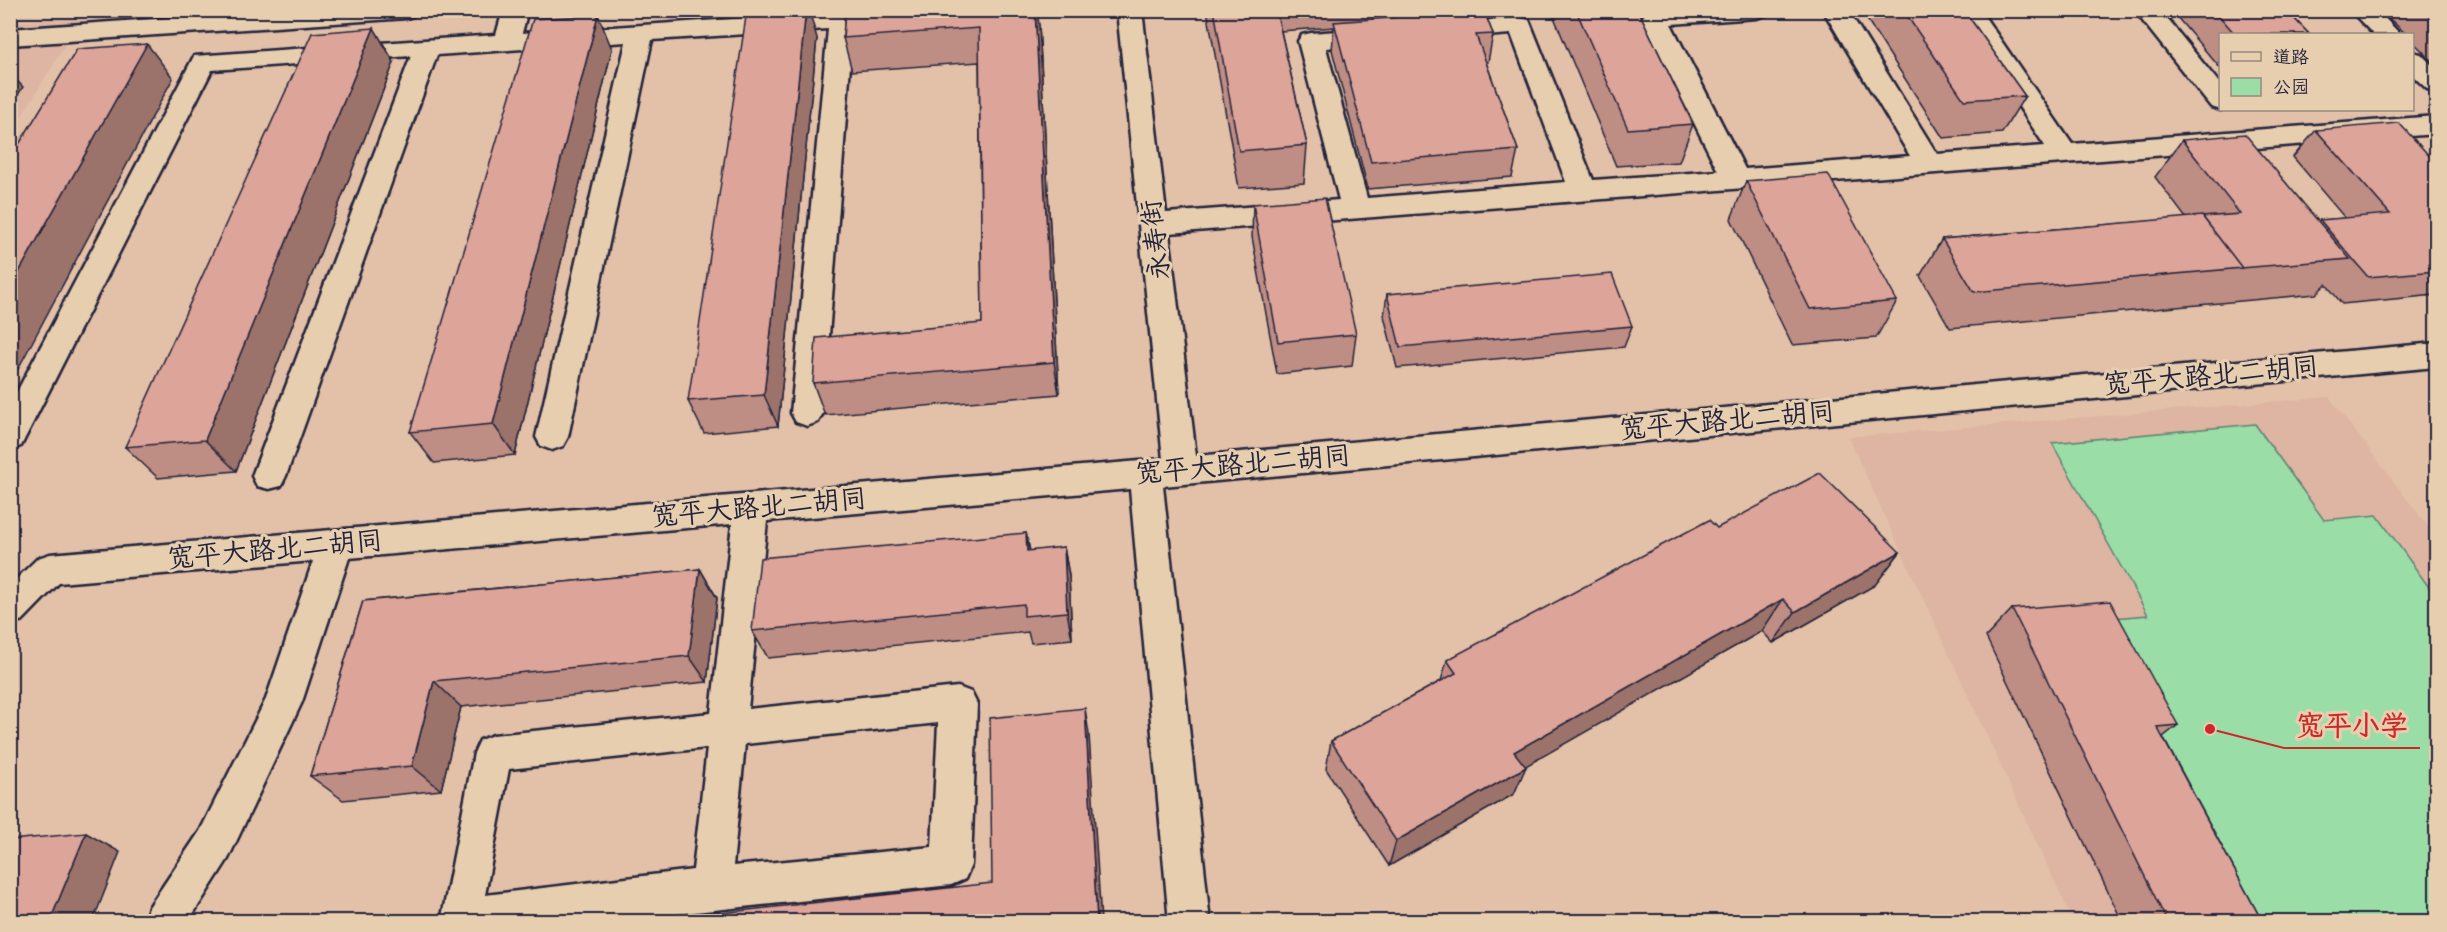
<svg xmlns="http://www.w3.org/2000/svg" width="2447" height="932" font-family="'Indie Flower','LXGW WenKai TC',sans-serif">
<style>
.built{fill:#ddb5a2}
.green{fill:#9bdda7;stroke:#5e8071;stroke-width:1.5}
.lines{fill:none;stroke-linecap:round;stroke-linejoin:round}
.minor-casing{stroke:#22223b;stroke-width:5}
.minor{fill:#e6ceaf;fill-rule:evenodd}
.wall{fill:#be8d84;stroke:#22223b;stroke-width:1.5}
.shaded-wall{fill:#9b736b;stroke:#22223b;stroke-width:1.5}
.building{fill:#dda499;stroke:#22223b;stroke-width:1.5}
.labels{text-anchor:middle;stroke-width:6;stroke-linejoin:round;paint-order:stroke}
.street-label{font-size:27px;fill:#22223b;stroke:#e6ceaf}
.leader{fill:none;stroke:#cd2829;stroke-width:2}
.callout-dot{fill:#cd2829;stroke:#e6ceaf;stroke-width:2}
.callout-label{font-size:28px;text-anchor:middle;font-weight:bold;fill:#cd2829;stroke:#e6ceaf;stroke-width:6;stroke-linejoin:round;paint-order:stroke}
</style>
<rect width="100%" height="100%" fill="#e3c1a8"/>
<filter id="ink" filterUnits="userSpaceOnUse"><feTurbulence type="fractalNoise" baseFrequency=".0167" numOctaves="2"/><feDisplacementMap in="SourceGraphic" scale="12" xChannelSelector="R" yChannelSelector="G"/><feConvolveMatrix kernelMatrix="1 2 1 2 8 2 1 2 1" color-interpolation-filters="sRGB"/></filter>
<g filter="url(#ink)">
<path class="built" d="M83 17 60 54 11 133V22Z
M2329 397 2436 537V921H2073L1848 437Z"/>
<path class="green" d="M2255 424 2324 520 2377 515 2436 597V921H2250L2090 620 2148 615 2052 443Z"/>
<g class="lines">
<g class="minor-casing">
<path id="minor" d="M286 10H419L416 15 407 18 10 45V29Z
M503 10H528L522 33 870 10 897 12 901 17 897 22 853 27 823 413 818 422 807 426 796 422 791 413 828 29 652 40 568 437 563 446 552 450 541 446 536 437 626 42 437 55 286 476 281 486 269 489 257 486 252 476 411 56 212 70 21 446 10 450V405L194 56 496 35Z
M1117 10H1142L1166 213 1339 200 1298 41 1302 35 1311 33 1378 28 1387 30 1391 36 1387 42 1326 48 1367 198 1566 182 1511 34 1447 39 1438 37 1434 31 1438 25 1447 23 1520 18 1529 20 1593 180 1718 171 1642 18 1646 13 1654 10H1769L1766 15 1757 18 1671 24 1745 169 1910 156 1823 10H1848L1937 154 2045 146 1955 10H1980L2072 144 2436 116V134L1169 233 1196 456 2436 343V367L1163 486 1210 922H1169L1130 489 767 521 748 709 958 687 971 692 977 704 971 865 965 879 951 885 600 922H441L474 753 480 740 493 735 711 713 732 524 349 558 302 702 228 859 188 922H144L149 907 200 831 266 699 313 561 59 583 23 620 10 624V585L38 558 50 554 1163 459ZM938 723 932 847 733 866 745 744ZM707 748 693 870 485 895 509 769Z
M2134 10H2160L2220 84 2221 110 2211 107Z
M2350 10H2377L2400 34H2373Z
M2412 52 2421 54 2436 69V91L2427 89 2412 75Z"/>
</g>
<use href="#minor" class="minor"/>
</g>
<path class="wall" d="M845 10 1039 25 1059 394 825 415 813 383 982 323 979 62 852 71 843 38Z
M1207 10H1519V13L1486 16 1493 34 1488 62H1486L1518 150 1512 177 1368 189 1332 50 1334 27 1281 31 1307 145 1304 183 1239 188Z
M1551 10H1638L1693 124 1679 162 1616 166Z
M1861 10H1964L2025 96 2002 133 1943 138Z
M2171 10H2286L2309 34H2220V68Z
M2380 10H2436V64L2412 41V34H2406Z
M817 38 778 426 704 433 688 401Z
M612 49 515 455 434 463 410 432Z
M394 62 236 471 158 478 125 447Z
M2316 130 2436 163V295L2342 304 2326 284 2316 294 1950 328 1920 276 1942 239 2186 218 2155 177 2182 140 2318 221 2320 220 2345 218 2293 157Z
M1746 181 1897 301 1876 338 1792 345 1731 219Z
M1253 204 1356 334 1352 366 1277 374 1252 237Z
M1387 294 1632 326 1624 347 1397 368 1384 316Z
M1717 528 1900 552 1875 585 1773 643 1762 631 1525 766 1514 794 1389 866 1326 769 1331 741 1441 681 1447 660Z
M1026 533 1030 551 1064 547 1069 576 1072 639 1031 643 1028 632 768 658 752 631Z
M700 569 717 598 707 682 461 707 441 790 343 800 310 776 363 601Z
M2012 609 2178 725 2163 737 2262 921H2122L1986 637Z"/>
<path class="shaded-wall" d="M806 10H809L817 38 778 426 764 395Z
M1035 10H1037L1039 25 1059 394 1054 362Z
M598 15 612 49 515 455 493 424Z
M374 28 394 62 236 471 205 440Z
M147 44 173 78 10 384V288Z
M10 73 23 87 10 107Z
M1026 533 1032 562 1027 551Z
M1064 547 1069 576 1072 639 1067 612Z
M1900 552 1875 585 1773 643 1795 612Z
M700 569 717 598 707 682 689 656Z
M1783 599 1762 631 1503 779 1514 752Z
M434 681 461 707 441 790 412 766Z
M1085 708 1089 734 1101 921H1097Z
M1526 767 1514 794 1389 866 1396 841Z
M86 833 120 852 93 921H50Z"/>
<path class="building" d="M747 10H806L764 395 688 401Z
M845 10H1035L1054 362 813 383 816 338 982 323 979 28 843 38Z
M1214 10H1276L1307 145 1239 151Z
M1276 10H1337L1277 15Z
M1576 10H1638L1693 124 1628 129Z
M1903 10H1964L2025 96 1964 100Z
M2214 10H2286L2309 34H2235Z
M1484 11 1493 34 1476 35 1518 150 1371 162 1334 22Z
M598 15 493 424 410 432 533 19Z
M374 28 205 440 125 447 312 33Z
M147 44 10 288V159L77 49Z
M2399 123 2436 163V271L2368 277 2320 220 2390 214 2316 130Z
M2245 134 2350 259 2241 268H2242L2203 217 2240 214 2182 140Z
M1828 174 1897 301 1810 309 1746 181Z
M1325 198 1356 334 1278 342 1253 204Z
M2202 216 2242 268 1974 292 1942 239Z
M1612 274 1632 326 1400 347 1387 294Z
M1820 473 1900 552 1795 612 1783 599 1514 752 1526 767 1396 841 1331 741 1456 673 1447 660 1709 520 1717 528Z
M1026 533 1027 551 1064 547 1067 612 1024 616V604L752 631 760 558Z
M700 569 689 656 434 681 412 766 310 776 363 601Z
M2110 601 2178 725 2157 727 2262 921H2167L2012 609Z
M1085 708 1097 921H648L992 883 990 718Z
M86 833 50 921H10V840Z"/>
</g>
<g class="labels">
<g class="street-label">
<text transform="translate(1155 240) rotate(-97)" y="9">永寿街</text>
<text transform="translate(2211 375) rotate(-5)" y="9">宽平大路北二胡同</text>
<text transform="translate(1727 420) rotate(-5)" y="9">宽平大路北二胡同</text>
<text transform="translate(1243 464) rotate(-5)" y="9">宽平大路北二胡同</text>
<text transform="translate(759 507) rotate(-5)" y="9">宽平大路北二胡同</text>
<text transform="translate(275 549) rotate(-5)" y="9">宽平大路北二胡同</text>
</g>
</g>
<path class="leader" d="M2210 729L2284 748H2420"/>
<circle class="callout-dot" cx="2210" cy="729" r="6"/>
<g class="callout-label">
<text x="2352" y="735">宽平小学</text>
</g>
<rect width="2447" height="932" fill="none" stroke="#e6ceaf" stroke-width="36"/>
<rect x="18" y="18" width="2411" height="896" fill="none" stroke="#22223b" stroke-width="2" filter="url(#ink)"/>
<rect x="2219" y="33" width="195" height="78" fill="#e6ceaf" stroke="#988981" stroke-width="1.5"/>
<rect x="2231" y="52" width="30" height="9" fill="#e6ceaf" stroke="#988981" stroke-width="1.5"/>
<text x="2273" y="63" font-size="18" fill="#22223b">道路</text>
<rect x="2231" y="78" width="30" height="18" fill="#9bdda7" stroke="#988981" stroke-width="1.5"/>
<text x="2273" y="93" font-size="18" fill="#22223b">公园</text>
</svg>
